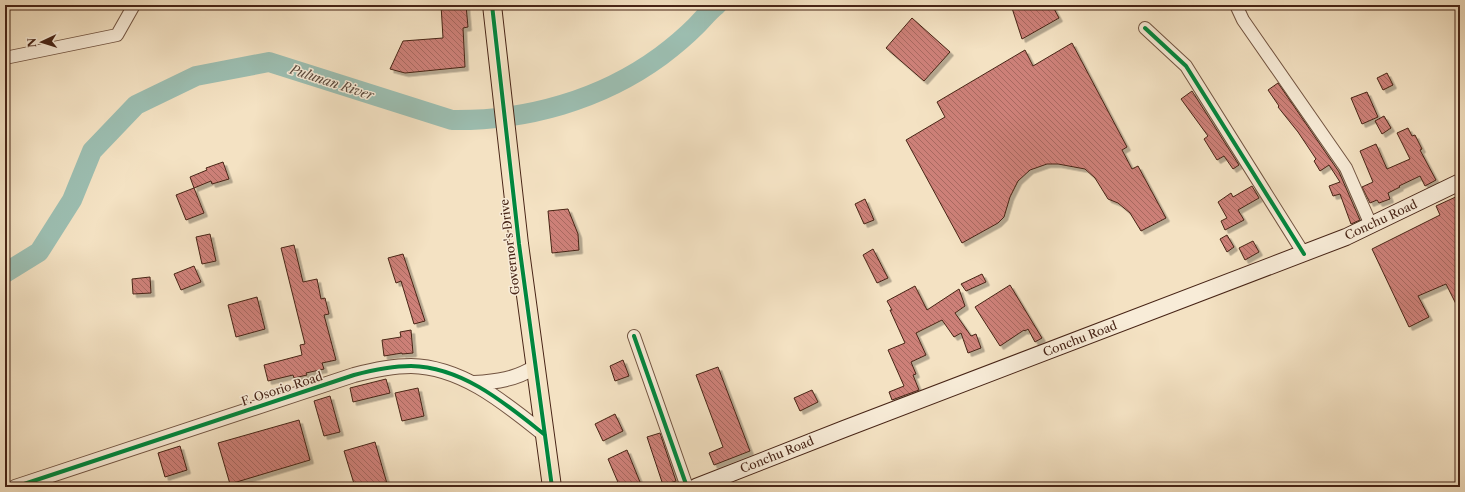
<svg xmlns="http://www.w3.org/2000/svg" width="1465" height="492" font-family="'Libre Caslon Text',serif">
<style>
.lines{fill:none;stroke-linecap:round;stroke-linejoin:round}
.river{stroke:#9cbeb1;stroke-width:20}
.building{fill:url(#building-back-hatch);stroke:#472416;filter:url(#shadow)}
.minor-casing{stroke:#725441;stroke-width:14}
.tertiary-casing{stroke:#725441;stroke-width:16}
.secondary-casing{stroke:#472416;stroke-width:18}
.primary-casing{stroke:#472416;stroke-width:20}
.minor{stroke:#f8ecd8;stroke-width:12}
.tertiary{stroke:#f8ecd8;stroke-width:14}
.secondary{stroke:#f8ecd8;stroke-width:16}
.primary{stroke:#f4e2c3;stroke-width:18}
.cycleway-casing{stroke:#f8ecd8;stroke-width:6}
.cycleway{stroke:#00873e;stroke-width:4}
.labels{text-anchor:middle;stroke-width:3;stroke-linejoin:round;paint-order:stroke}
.street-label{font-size:12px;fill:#472416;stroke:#f8ecd8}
.water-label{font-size:13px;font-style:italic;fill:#5c4a3d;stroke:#f8ecd8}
</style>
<defs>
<pattern id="building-back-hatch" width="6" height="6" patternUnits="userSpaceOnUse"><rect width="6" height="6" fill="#cd8078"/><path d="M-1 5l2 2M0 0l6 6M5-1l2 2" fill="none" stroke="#a86961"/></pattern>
<filter id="shadow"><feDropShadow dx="3.5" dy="3.5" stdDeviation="0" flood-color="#0004"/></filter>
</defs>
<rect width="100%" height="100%" fill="#f4e2c3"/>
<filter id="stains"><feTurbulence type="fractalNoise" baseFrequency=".005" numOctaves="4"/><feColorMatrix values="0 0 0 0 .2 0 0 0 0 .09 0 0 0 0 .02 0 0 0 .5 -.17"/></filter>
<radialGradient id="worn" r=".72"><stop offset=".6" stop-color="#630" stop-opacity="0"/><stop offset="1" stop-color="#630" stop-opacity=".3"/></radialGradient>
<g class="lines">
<path class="river" d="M5 273 39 252 72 200 92 151 136 105 196 76 269 62 452 120C526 121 601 100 661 56 673 47 685 37 696 26 703 19 709 11 717 5"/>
</g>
<path class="building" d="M441 5H466L468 27 463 28 465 67 405 73 390 69 403 41 443 38Z
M1011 5H1052L1059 18 1022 39Z
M912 18 950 52 924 81 886 48Z
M1072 43 1127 147 1122 150 1132 169 1138 166 1166 218 1141 231 1130 213 1118 203 1108 199 1095 178 1085 169 1058 164H1047L1030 170 1018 181 1010 197 1004 217 998 223 962 243 906 140 945 117 937 102 1025 50 1033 66Z
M1387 73 1393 85 1383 90 1377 78Z
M1278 83 1339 172 1360 220 1351 224 1340 194 1333 196 1329 186 1340 182 1329 165 1320 171 1314 161 1316 159 1298 132 1278 107 1279 106 1268 90Z
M1192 91 1239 165 1233 169 1224 156 1217 160 1204 139 1208 136 1181 99Z
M1367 92 1378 117 1362 124 1351 98Z
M1384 116 1391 128 1382 134 1375 121Z
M1408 128 1412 136 1415 135 1422 149 1420 150 1436 180 1425 186 1420 176 1399 186 1400 187 1388 193 1390 199 1379 203 1377 200 1370 203 1362 187 1373 182 1360 151 1376 144 1387 169 1410 159 1397 133Z
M223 162 229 179 212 184 211 181 194 188 190 177 207 170 206 168Z
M1252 186 1259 198 1238 210 1244 220 1225 230 1221 221 1227 218 1218 202 1231 193 1233 197Z
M194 188 204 213 186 220 176 195Z
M1460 195V312L1446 284 1418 296 1429 317 1409 327 1372 249 1440 215 1436 206Z
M865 199 874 220 864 224 855 204Z
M568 209 578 234 579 250 552 253 548 211Z
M210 234 216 261 202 264 196 237Z
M1227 235 1234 247 1227 252 1220 239Z
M1253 241 1259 252 1245 260 1239 248Z
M294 245 303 282 317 279 321 299 325 298 329 314 324 315 336 360 322 363 324 369 306 373 307 375 294 378 293 375 268 381 264 365 302 355 300 345 305 344 281 248Z
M873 249 888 278 877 283 863 255Z
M403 254 425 321 414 324 401 281 396 283 388 258Z
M194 266 201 282 181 290 174 274Z
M982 274 986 282 966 291 961 284Z
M150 277 151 293 133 294 132 279Z
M1010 285 1042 338 1035 342 1028 329 1025 331 1024 330 1000 346 975 307Z
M915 286 927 310 959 289 965 306 955 313 971 336 976 334 981 348 968 353 961 333 954 337 942 320 916 333 926 355 911 362 916 374 913 375 919 390 892 400 889 392 904 386 888 350 905 343 890 310H892L887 301Z
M257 297 265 329 236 337 228 305Z
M411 330 413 353 402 354V353L384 356 382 340 401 337 400 332Z
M623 360 629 376 615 381 610 366Z
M718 367 750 451 714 465 709 453 723 447 696 375Z
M386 379 390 393 353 402 350 388Z
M418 388 424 416 402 421 395 393Z
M812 390 818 402 800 411 794 398Z
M330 396 340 432 324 436 314 401Z
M615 414 623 431 603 441 595 424Z
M299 420 310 460 230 484 218 443Z
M660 433 676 481 663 485 647 437Z
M375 442 388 487H355L344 451Z
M180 446 187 470 165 477 158 453Z
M627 450 642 487H620L608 459Z"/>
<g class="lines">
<g class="minor-casing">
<path id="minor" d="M1236 5 1243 20 1346 168 1371 225
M1145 28 1186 66 1304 254
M5 58 117 35 134 5
M634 336 687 487"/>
</g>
<g class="tertiary-casing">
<path id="tertiary" d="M474 383C497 382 516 379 535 367
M15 487 354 375C373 370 391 366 411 366 463 367 506 404 545 435"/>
</g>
<g class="secondary-casing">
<path id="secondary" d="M696 487 844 429 1346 237 1460 182"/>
</g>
<g class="primary-casing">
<path id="primary" d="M492 5 519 244 552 487"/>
</g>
<use href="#minor" class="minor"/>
<use href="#tertiary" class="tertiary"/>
<use href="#secondary" class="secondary"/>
<use href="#primary" class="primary"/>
<g class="cycleway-casing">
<path id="cycleway" d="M492 5 519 244 552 487
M1145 28 1186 66 1304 254
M634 336 687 487
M15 487 354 375C373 370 391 366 411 366 463 367 506 404 545 435"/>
</g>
<use href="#cycleway" class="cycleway"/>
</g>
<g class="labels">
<g class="street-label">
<text transform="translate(1381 220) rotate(-25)" y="4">Conchu Road</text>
<text transform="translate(510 247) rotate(-97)" y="4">Governor's Drive</text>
<text transform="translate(1080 339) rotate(-21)" y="4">Conchu Road</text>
<text transform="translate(282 389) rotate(-18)" y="4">F. Osorio Road</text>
<text transform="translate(777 455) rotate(-22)" y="4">Conchu Road</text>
</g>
<g class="water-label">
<text transform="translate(332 82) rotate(18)" y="5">Pulunan River</text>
</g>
</g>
<rect width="1465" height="492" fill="none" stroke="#f4e2c3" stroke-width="20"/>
<rect x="6" y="6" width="1453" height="480" fill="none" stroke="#472416" stroke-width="2"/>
<rect x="10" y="10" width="1445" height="472" fill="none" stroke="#472416"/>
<g transform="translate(42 42) rotate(266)" stroke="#f8ecd8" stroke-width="3" paint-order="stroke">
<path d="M0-3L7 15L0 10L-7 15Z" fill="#472416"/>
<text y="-6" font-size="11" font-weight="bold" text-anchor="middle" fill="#472416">N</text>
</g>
<rect width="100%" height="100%" filter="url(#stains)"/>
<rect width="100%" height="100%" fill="url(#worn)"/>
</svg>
